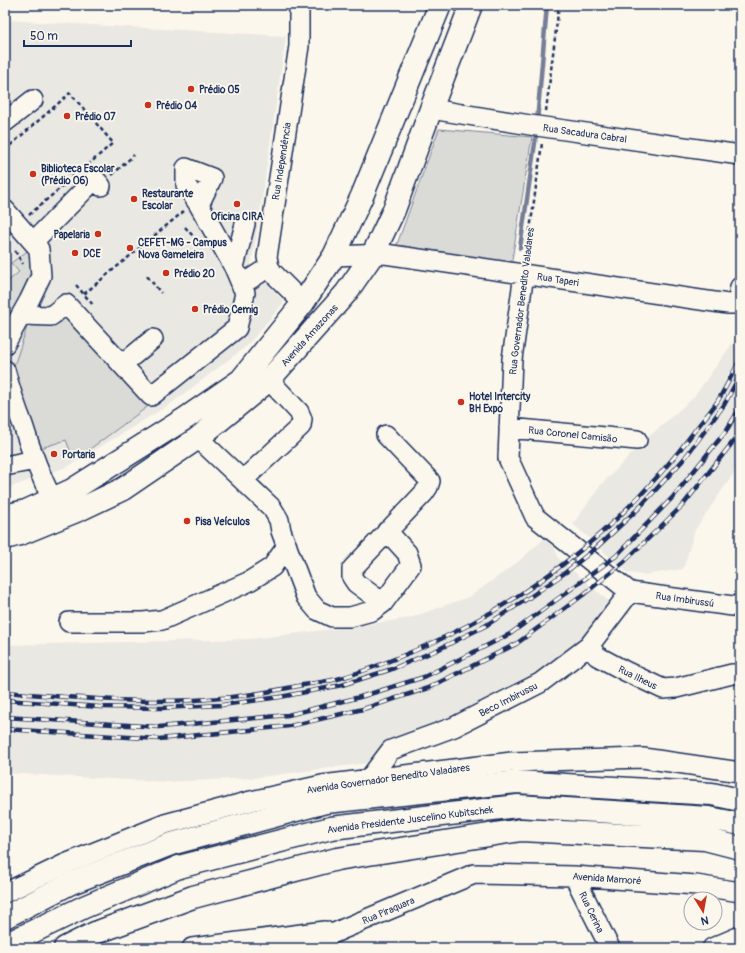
<svg xmlns="http://www.w3.org/2000/svg" width="745" height="953" font-family="Pangolin,sans-serif">
<style>
.built{fill:#eae8e2}
.green{fill:#dadad7;stroke:#7a849a}
.lines{fill:none;stroke-linecap:round;stroke-linejoin:round}
.stream{stroke:#747e96;stroke-width:4.5}
.minor-casing{stroke:#1b2f5e;stroke-width:22}
.major-casing{stroke:#1b2f5e;stroke-width:25}
.highway-casing{stroke:#1b2f5e;stroke-width:25}
.path{stroke:#1b2f5e;stroke-width:2.5;stroke-dasharray:4 3;stroke-linecap:butt}
.minor{stroke:#fbf7ec;stroke-width:19}
.major{stroke:#fbf7ec;stroke-width:22}
.highway{stroke:#fbf7ec;stroke-width:22}
.rail-casing{stroke:#1b2f5e;stroke-width:4.5}
.rail{stroke:#fbf7ec;stroke-width:3;stroke-dasharray:9;stroke-linecap:butt}
.poi-dot{fill:#c8321e;stroke:#fbf7ec;stroke-width:1.5}
.labels{text-anchor:middle;stroke-width:3.5;stroke-linejoin:round;paint-order:stroke}
.poi-label{font-size:10px;font-weight:bold;fill:#1b2f5e;stroke:#fbf7ec;text-anchor:start}
.street-label{font-size:10px;fill:#1b2f5e;stroke:#fbf7ec}
</style>
<rect width="100%" height="100%" fill="#fbf7ec"/>
<filter id="ink" filterUnits="userSpaceOnUse"><feTurbulence type="fractalNoise" baseFrequency=".025" numOctaves="2"/><feDisplacementMap in="SourceGraphic" scale="8" xChannelSelector="R" yChannelSelector="G"/><feConvolveMatrix kernelMatrix="1 2 1 2 8 2 1 2 1" color-interpolation-filters="sRGB"/></filter>
<g filter="url(#ink)">
<path class="built" d="M5 20 286 36 257 232 251 264 284 302 248 345 172 403 69 466 5 489Z
M740 333V464L695 530 683 569 643 575 628 573 573 524 600 486 645 440 693 398Z
M545 538 555 549 559 559 612 604 594 637 546 674 375 762 253 778 167 782 5 773V645L251 639 357 626 410 618 471 596 519 561Z"/>
<path class="green" d="M439 129 532 137 511 266 396 247Z
M30 249 36 273 5 335V284L19 272 11 263Z
M66 304 158 399 90 449 73 458 66 440 35 450 11 375 31 315Z"/>
<g class="lines">
<path class="stream" d="M537 122 547 5
M520 248 537 129"/>
<g class="minor-casing">
<path id="minor" d="M299 5V46L267 257 269 267 273 273 303 303
M431 109 530 125 740 155
M5 122 33 100
M199 205 212 178 186 168V185L199 205 234 267
M5 210 39 249 41 276 29 301 5 344
M33 242 95 179 101 186
M334 256 385 254 728 304H734L738 300 740 287
M524 274 512 359 508 458 535 517 630 592
M241 285 269 267
M22 315 51 316 66 304 151 396 237 328 245 293 234 267 245 224
M123 364 153 339
M5 370C10 389 16 407 23 425 31 451 40 475 52 499
M509 428 637 440
M198 438 272 508 279 520 281 531 306 597 317 610 332 617H350L372 611 383 603 411 565 407 553 387 531
M5 466 35 460
M243 480 301 426 302 419 299 412 269 380
M630 592 740 607
M383 603 356 583 352 577V569L424 493 428 487 430 481 386 435
M69 622H143L162 620 248 582 272 567 287 546
M589 646 597 656 625 671 663 689 676 688 732 674H740
M369 779 391 750 454 727 540 683 589 646 630 592
M574 876 610 948
M5 893 65 864 165 824 251 801 322 785 512 762 643 758 740 772
M192 948 325 931
M302 948 343 929 474 874 574 876 696 885 740 892
M712 948 740 936"/>
</g>
<g class="major-casing">
<path id="major" d="M5 516 26 511 72 490 186 418 241 380 303 303 334 256 362 196 440 5
M5 538 20 534 81 509 123 489 198 438 269 380 346 293 373 254 394 210 431 109 471 5
M5 917 71 883 171 844 326 802 517 782 712 794 740 800"/>
</g>
<g class="highway-casing">
<path id="highway" d="M5 945 84 907 179 867 331 828 518 806 709 818 740 824
M65 948 95 933 193 897 337 859 521 830 705 839 740 848"/>
</g>
<path class="path" d="M546 111 559 5
M5 150 70 93 113 143 90 163
M112 175 134 155
M29 215 73 177 63 165
M185 227 201 245
M15 251 23 264
M526 259 542 143
M147 276 161 293
M76 285 94 306
M84 294 184 211"/>
<use href="#minor" class="minor"/>
<use href="#major" class="major"/>
<use href="#highway" class="highway"/>
<g class="rail-casing">
<path id="rail" d="M5 692C77 698 149 705 221 698 247 696 273 691 298 686 312 683 327 682 341 678 366 671 390 661 414 651 525 604 624 527 696 429 703 420 711 411 717 402 726 388 732 374 740 360
M5 700 100 707 161 708 222 705 280 697 342 685 392 669 437 650 485 626 530 597 566 572 597 547 639 508 684 459 724 405 740 375
M5 717 159 727 288 715 360 697 424 677 510 634 616 556 673 497 726 431 740 408
M5 729 159 739 290 726 363 709 428 688 516 644 583 595 624 562 683 505 740 433"/>
</g>
<use href="#rail" class="rail"/>
</g>
</g>
<g class="poi-dot">
<circle cx="191" cy="89" r="4"/>
<circle cx="148" cy="105" r="4"/>
<circle cx="67" cy="116" r="4"/>
<circle cx="33" cy="174" r="4"/>
<circle cx="134" cy="199" r="4"/>
<circle cx="237" cy="204" r="4"/>
<circle cx="98" cy="234" r="4"/>
<circle cx="130" cy="248" r="4"/>
<circle cx="75" cy="253" r="4"/>
<circle cx="166" cy="273" r="4"/>
<circle cx="195" cy="309" r="4"/>
<circle cx="461" cy="402" r="4"/>
<circle cx="54" cy="454" r="4"/>
<circle cx="187" cy="521" r="4"/>
</g>
<g class="labels">
<g class="poi-label">
<text x="199" y="93">Prédio 05</text>
<text x="156" y="109">Prédio 04</text>
<text x="75" y="120">Prédio 07</text>
<text x="41" y="172">Biblioteca Escolar<tspan x="41" dy="12">(Prédio 06)</tspan></text>
<text x="142" y="197">Restaurante<tspan x="142" dy="12">Escolar</tspan></text>
<text x="237" y="220" text-anchor="middle">Oficina CIRA</text>
<text x="90" y="238" text-anchor="end">Papelaria</text>
<text x="138" y="246">CEFET-MG - Campus<tspan x="138" dy="12">Nova Gameleira</tspan></text>
<text x="83" y="257">DCE</text>
<text x="174" y="277">Prédio 20</text>
<text x="203" y="313">Prédio Cemig</text>
<text x="469" y="400">Hotel Intercity<tspan x="469" dy="12">BH Expo</tspan></text>
<text x="62" y="458">Portaria</text>
<text x="195" y="525">Pisa Veículos</text>
</g>
<g class="street-label">
<text transform="translate(585 133) rotate(8)" y="4">Rua Sacadura Cabral</text>
<text transform="translate(281 161) rotate(-81)" y="4">Rua Independência</text>
<text transform="translate(558 279) rotate(9)" y="4">Rua Taperi</text>
<text transform="translate(521 301) rotate(-83)" y="4">Rua Governador Benedito Valadares</text>
<text transform="translate(309 335) rotate(-48)" y="4">Avenida Amazonas</text>
<text transform="translate(573 434) rotate(6)" y="4">Rua Coronel Camisão</text>
<text transform="translate(685 599) rotate(8)" y="4">Rua Imbirussú</text>
<text transform="translate(638 677) rotate(26)" y="4">Rua Ilheus</text>
<text transform="translate(508 699) rotate(-27)" y="4">Beco Imbirussu</text>
<text transform="translate(388 778) rotate(-8)" y="4">Avenida Governador Benedito Valadares</text>
<text transform="translate(410 819) rotate(-7)" y="4">Avenida Presidente Juscelino Kubitschek</text>
<text transform="translate(607 878) rotate(4)" y="4">Avenida Mamoré</text>
<text transform="translate(388 910) rotate(-23)" y="4">Rua Piraquara</text>
<text transform="translate(592 912) rotate(64)" y="4">Rua Cerina</text>
</g>
</g>
<rect width="745" height="953" fill="none" stroke="#fbf7ec" stroke-width="20"/>
<rect x="10" y="10" width="725" height="933" fill="none" stroke="#1b2f5e" stroke-width="1.5" filter="url(#ink)"/>
<g transform="translate(703 911) rotate(169)"><circle r="19" fill="#fbf7ec" stroke="#a1a7b3"/>
<path d="M0-3L7 15L0 10L-7 15Z" fill="#c8321e"/>
<text y="-6" font-size="11" font-weight="bold" text-anchor="middle" fill="#1b2f5e">N</text>
</g>
<path d="M24 40v6h107v-6" fill="none" stroke="#1b2f5e" stroke-width="2"/>
<text x="30" y="40" font-size="12" fill="#1b2f5e" stroke="#fbf7ec" stroke-width="3" paint-order="stroke">50 m</text>
</svg>
